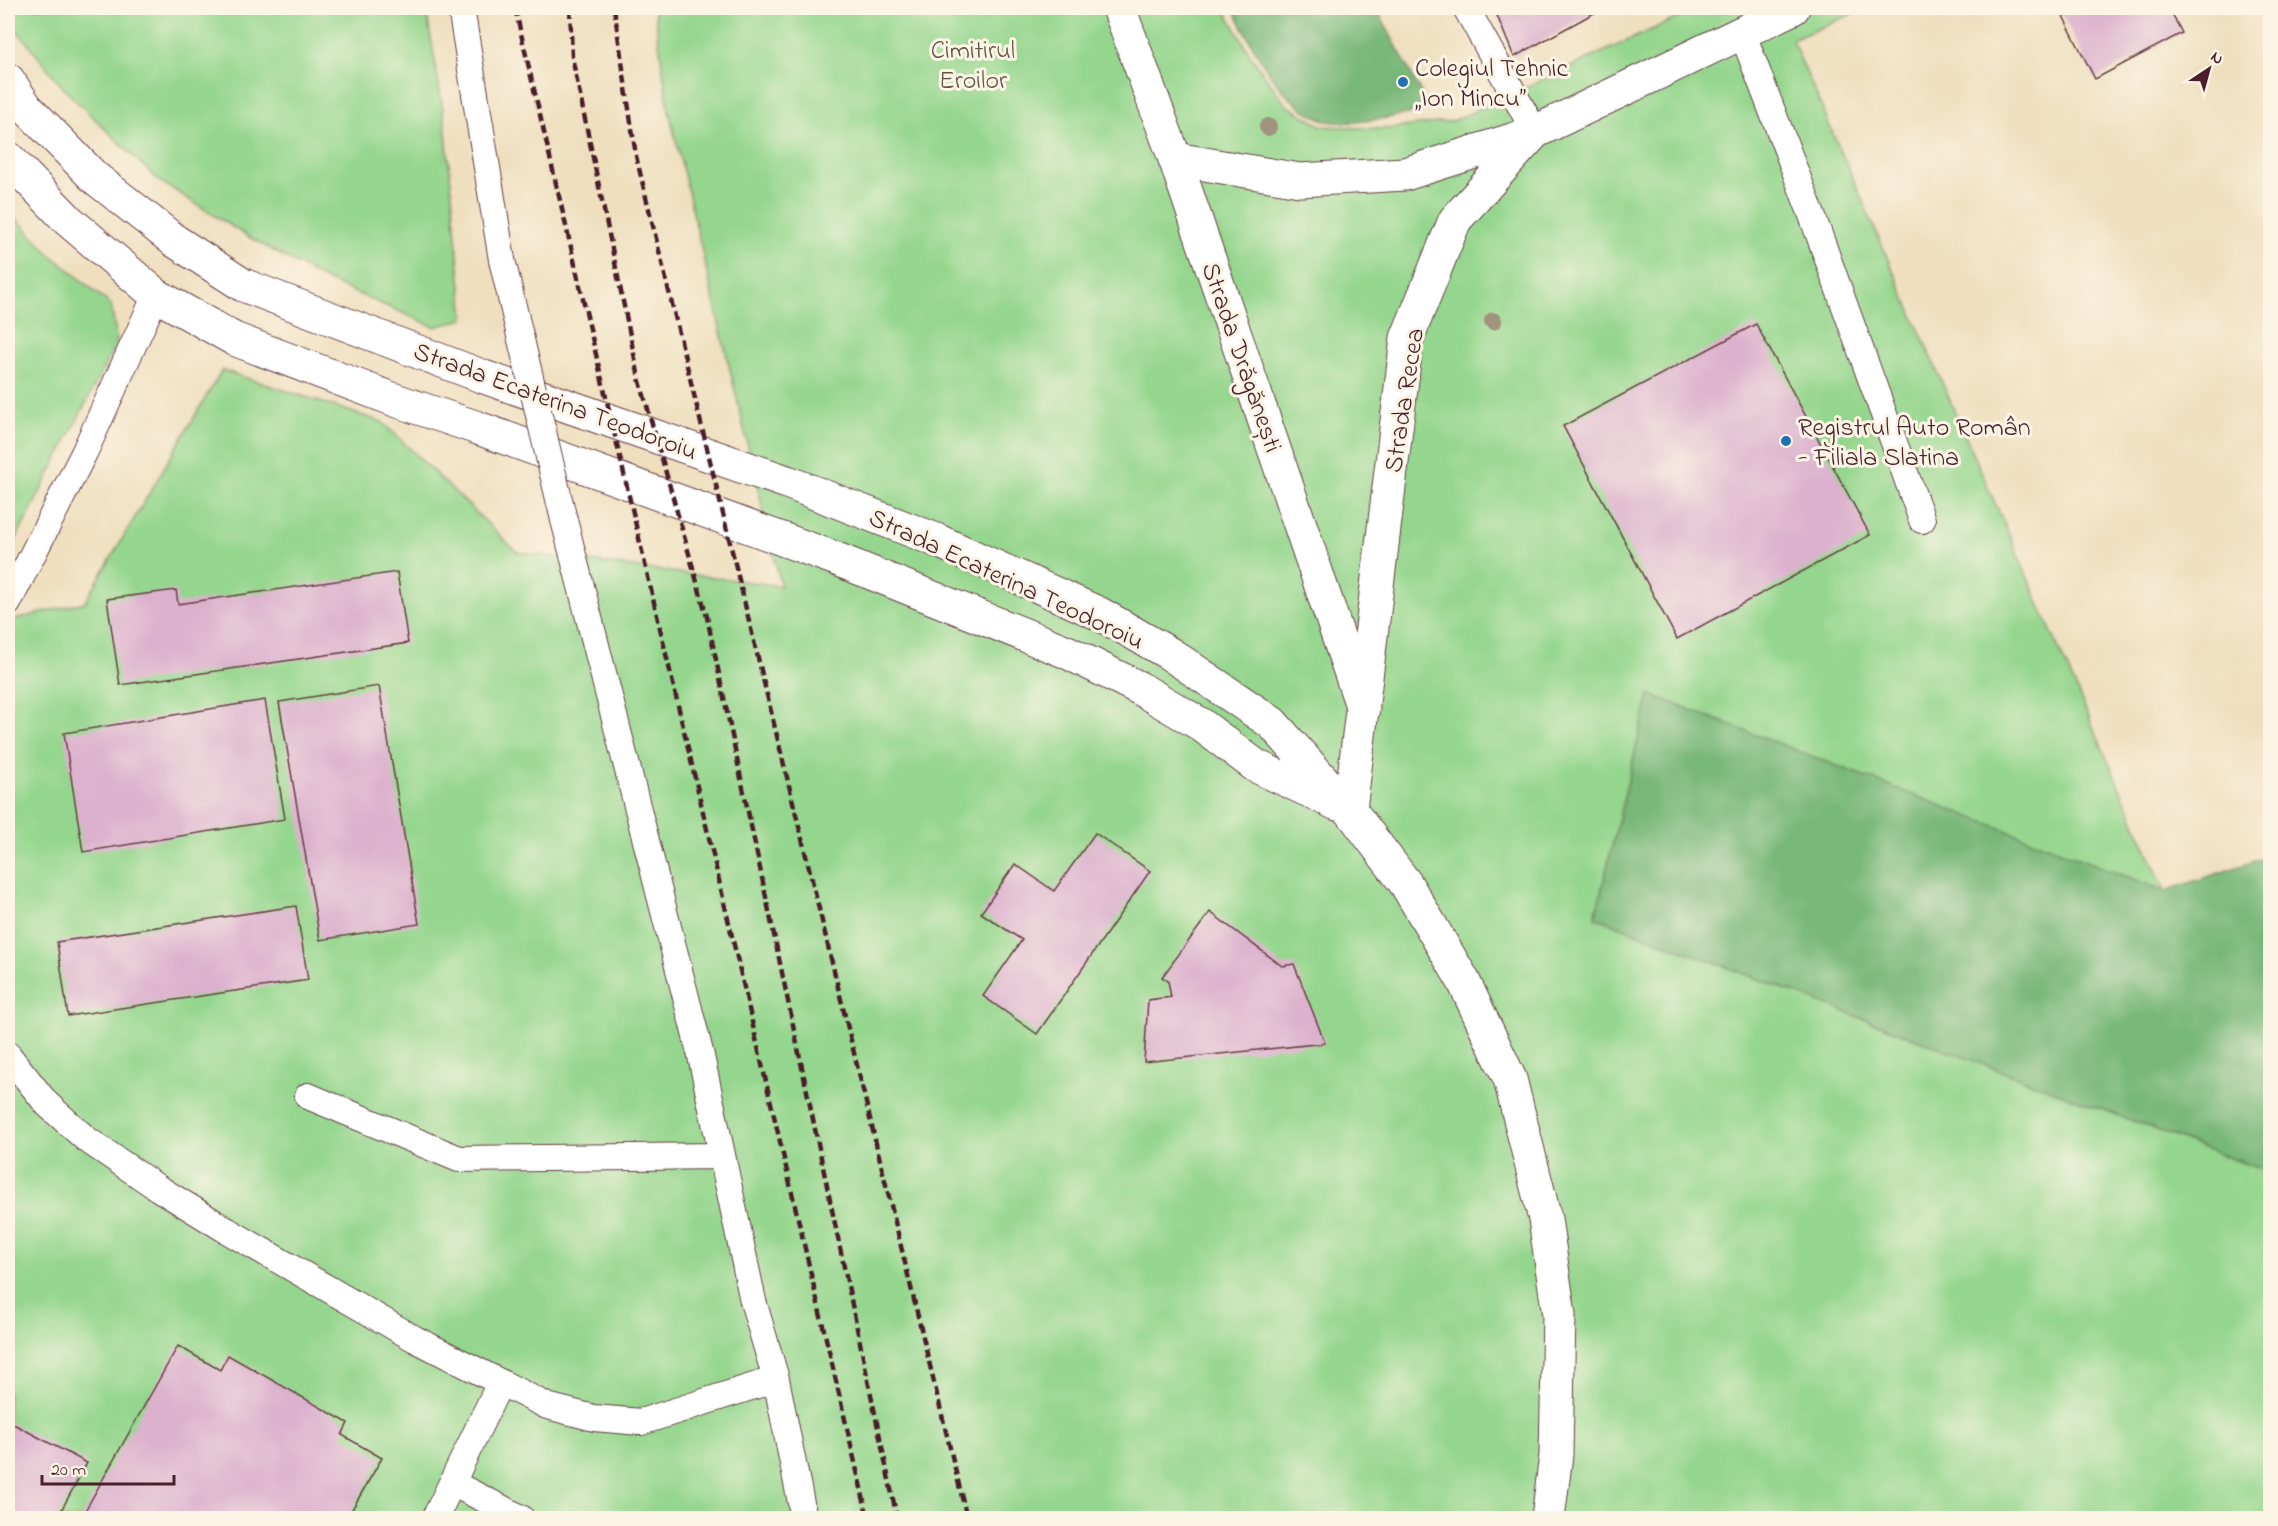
<svg xmlns="http://www.w3.org/2000/svg" width="2278" height="1526" font-family="'Indie Flower',sans-serif">
<style>
.green{fill:#94d68d;stroke:#6f7a5c;stroke-width:1.5}
.forest{fill:#77b778;stroke:#606b52;stroke-width:1.5}
.building{fill:#dbb1cd}
.lines{fill:none;stroke-linecap:round;stroke-linejoin:round}
.service-casing{stroke:#633c41;stroke-width:28}
.minor-casing{stroke:#633c41;stroke-width:35}
.secondary-casing{stroke:#633c41;stroke-width:35}
.service{stroke:#fff;stroke-width:26}
.minor{stroke:#fff;stroke-width:33}
.secondary{stroke:#fff;stroke-width:33}
.rail{stroke:#4a1f2b;stroke-width:4.5;stroke-dasharray:9 4.5;stroke-linecap:butt}
.service-bridge-casing{stroke:#633c41;stroke-width:28;stroke-linecap:butt}
.service-bridge{stroke:#fff;stroke-width:26}
.tree{fill:#a0947e}
.poi-dot{fill:#1f6fb2;stroke:#fcf5e5;stroke-width:2}
.labels{text-anchor:middle;stroke-width:6;stroke-linejoin:round;paint-order:stroke}
.park-label{font-size:26px;fill:#605648;stroke:#fcf5e5}
.poi-label{font-size:26px;fill:#4a1f2b;stroke:#fcf5e5;text-anchor:start}
.street-label{font-size:26px;fill:#4a1f2b;stroke:#fcf5e5}
</style>
<rect width="100%" height="100%" fill="#fcf5e5"/>
<filter id="ink" filterUnits="userSpaceOnUse"><feTurbulence type="fractalNoise" baseFrequency=".0167" numOctaves="2"/><feDisplacementMap in="SourceGraphic" scale="12" xChannelSelector="R" yChannelSelector="G"/><feConvolveMatrix kernelMatrix="1 2 1 2 8 2 1 2 1" color-interpolation-filters="sRGB"/></filter>
<filter id="wash" filterUnits="userSpaceOnUse"><feTurbulence type="fractalNoise" baseFrequency=".008" numOctaves="4" result="noise"/><feDisplacementMap in="SourceGraphic" scale="24" xChannelSelector="R" yChannelSelector="G"/><feGaussianBlur stdDeviation="1.35" result="paint"/><feColorMatrix in="noise" values="0 0 0 0 0 0 0 0 0 0 0 0 0 0 0 0 0 1.4 0 .05"/><feComposite in="paint" operator="in"/></filter>
<g filter="url(#wash)">
<rect width="100%" height="100%" fill="#efdfbf"/>
<path class="green" d="M8 8H426L445 122 464 319 435 327 326 280 247 236 158 180 64 89 8 19Z
M654 8H1224L1252 58 1286 105 1322 126 1386 129 1453 121 1699 8H1866L1792 40 2165 891 1649 695 1595 917 2270 1173V1518H8V621L85 602 222 370 382 422 517 552 781 586 669 111Z
M8 210 50 254 111 305 117 342 8 555Z"/>
<path class="forest" d="M1233 8H1376L1430 109C1406 114 1347 128 1325 120 1279 105 1253 47 1233 8Z
M1649 694 2165 891 2270 856V1173L1595 917Z"/>
<g id="blocks">
<path class="building" d="M1494 8H1603L1514 57Z
M2059 8H2169L2182 33 2095 79Z
M1756 324 1870 535 1677 639 1563 426Z
M397 572 408 643 120 685 107 599 176 590 178 604Z
M379 686 419 924 320 940 279 702Z
M265 700 285 819 83 852 64 733Z
M1095 833 1150 871 1037 1034 983 996 1022 940 981 913 1015 864 1054 891Z
M296 906 308 980 68 1016 57 942Z
M1210 912 1282 966 1294 964 1325 1043 1144 1062 1148 1000 1171 997 1168 981 1162 977Z
M178 1346 220 1370 228 1355 348 1423 342 1435 382 1458 347 1518H81Z
M8 1421 87 1463 57 1518H8Z"/>
</g>
</g>
<g filter="url(#ink)">
<use href="#blocks" fill-opacity="0" stroke="#633c41" stroke-width="1.5"/>
<g class="lines">
<g class="service-casing">
<path id="service" d="M461 8 502 260
M1466 8 1535 132
M1742 32 1813 218 1922 520
M564 520 701 1056 753 1301 776 1379 804 1518
M8 603 85 451 156 295
M8 1055 47 1104 86 1139 158 1188 228 1231 415 1339 547 1406 594 1418 641 1422 776 1379
M308 1096 459 1159 722 1156
M452 1483 521 1518
M435 1518 500 1383"/>
</g>
<g class="minor-casing">
<path id="minor" d="M1119 8 1175 159 1363 709"/>
</g>
<g class="secondary-casing">
<path id="secondary" d="M8 80 26 107 94 177 175 241 243 285 484 377 787 482 936 540 1100 614 1170 654 1272 723 1350 810 1406 884 1463 980 1510 1079 1545 1219 1559 1315 1556 1455 1548 1518
M8 158 69 221 156 295 234 339 395 400 478 428 834 558 1067 652 1139 688 1200 724 1256 766 1337 804
M1175 159 1300 180 1405 174 1534 133
M1350 810 1407 338 1455 220 1535 132 1793 8"/>
</g>
<use href="#service" class="service"/>
<use href="#minor" class="minor"/>
<use href="#secondary" class="secondary"/>
<path class="rail" d="M515 8 868 1518
M570 8 572 57 639 378 707 617 897 1518
M614 8 636 156 967 1518"/>
<g class="service-bridge-casing">
<path id="service-bridge" d="M502 260 564 520"/>
</g>
<use href="#service-bridge" class="service-bridge"/>
</g>
<g class="tree">
<circle cx="1268" cy="127" r="9"/>
<circle cx="1493" cy="321" r="9"/>
</g>
</g>
<g class="poi-dot">
<circle cx="1403" cy="82" r="6"/>
<circle cx="1786" cy="441" r="6"/>
</g>
<g class="labels">
<g class="park-label">
<text x="973" y="58">Cimitirul<tspan x="973" dy="30">Eroilor</tspan></text>
</g>
<g class="poi-label">
<text x="1415" y="76">Colegiul Tehnic<tspan x="1415" dy="30">„Ion Mincu”</tspan></text>
<text x="1798" y="435">Registrul Auto Român<tspan x="1798" dy="30">- Filiala Slatina</tspan></text>
</g>
<g class="street-label">
<text transform="translate(1243 357) rotate(71)" y="9">Strada Drăgănești</text>
<text transform="translate(556 400) rotate(20)" y="9">Strada Ecaterina Teodoroiu</text>
<text transform="translate(1403 400) rotate(-81)" y="9">Strada Recea</text>
<text transform="translate(1007 578) rotate(25)" y="9">Strada Ecaterina Teodoroiu</text>
</g>
</g>
<rect width="2278" height="1526" fill="none" stroke="#fcf5e5" stroke-width="30"/>
<g transform="translate(2209 69) rotate(36)" stroke="#fcf5e5" stroke-width="4.5" paint-order="stroke">
<path d="M0-4.5L10 22L0 15L-10 22Z" fill="#4a1f2b"/>
<text y="-9" font-size="16" font-weight="bold" text-anchor="middle" fill="#4a1f2b">N</text>
</g>
<path d="M42 1475v9h132v-9" fill="none" stroke="#4a1f2b" stroke-width="3"/>
<text x="51" y="1475" font-size="18" fill="#4a1f2b" stroke="#fcf5e5" stroke-width="4.5" paint-order="stroke">20 m</text>
</svg>
